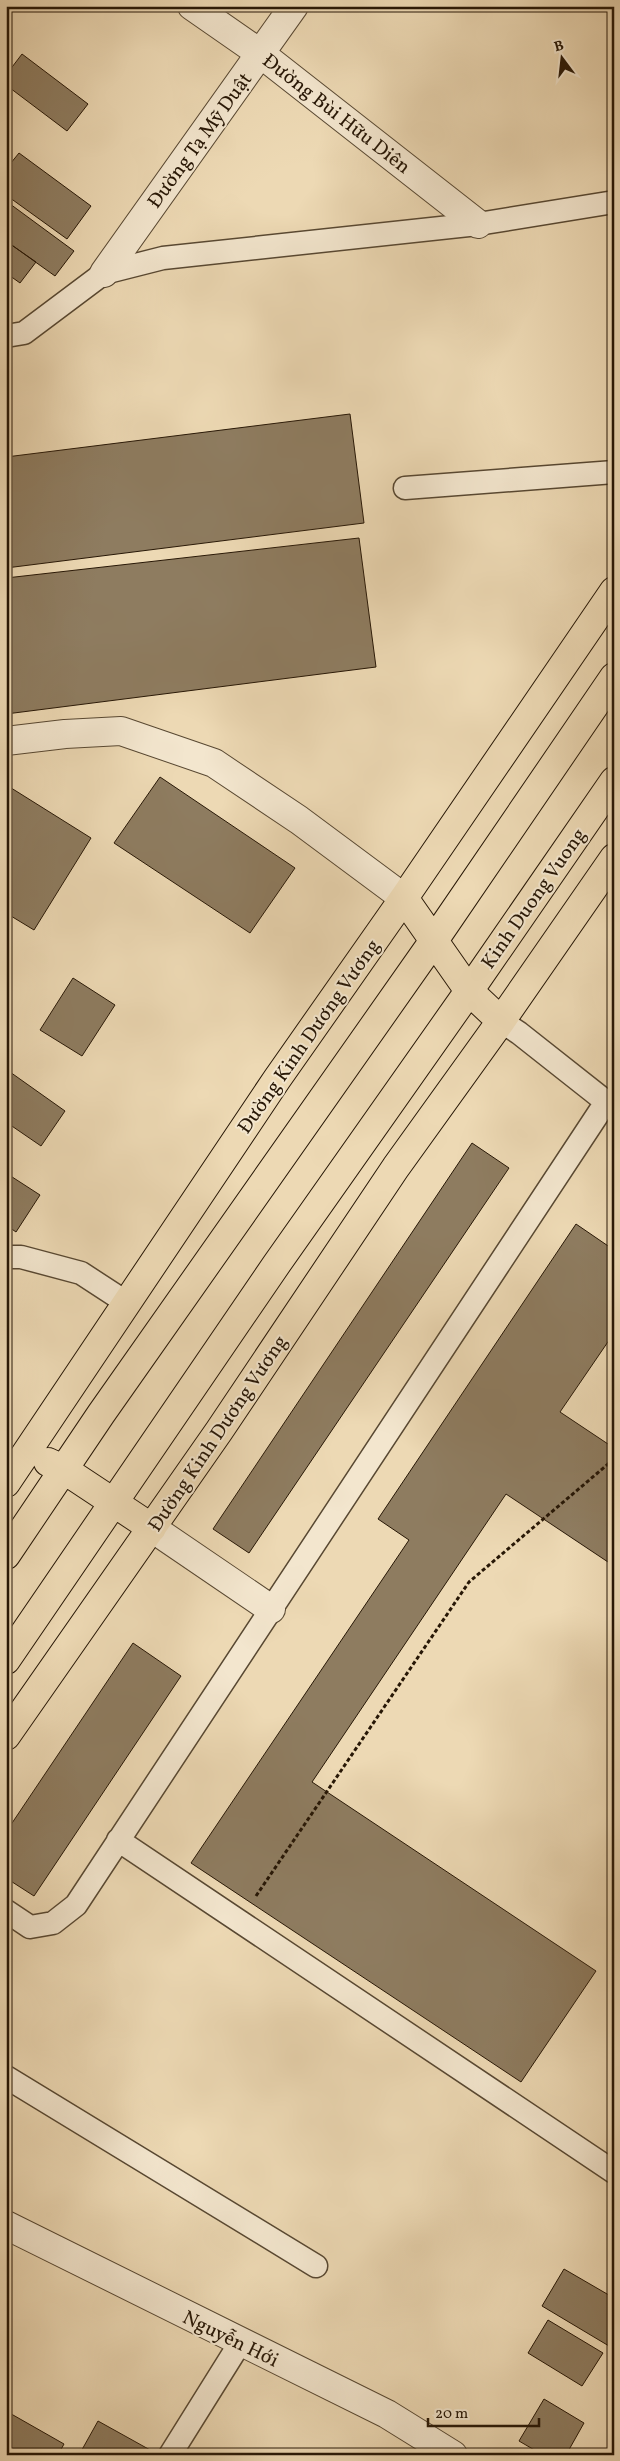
<svg xmlns="http://www.w3.org/2000/svg" width="620" height="2461" font-family="Vollkorn,serif">
<style>
.building{fill:#8e7c60;stroke:#271706}
.lines{fill:none;stroke-linecap:round;stroke-linejoin:round}
.service-casing{stroke:#584832;stroke-width:25}
.minor-casing{stroke:#584832;stroke-width:30}
.primary-casing{stroke:#271706;stroke-width:30}
.path{stroke:#271706;stroke-width:3;stroke-dasharray:4 2.5;stroke-linecap:butt}
.service{stroke:#f3e6ce;stroke-width:22}
.minor{stroke:#f3e6ce;stroke-width:28}
.primary{stroke:#edd9b4;stroke-width:28}
.labels{text-anchor:middle;stroke-width:4;stroke-linejoin:round;paint-order:stroke}
.street-label{font-size:20px;fill:#271706;stroke:#f3e6ce}
</style>
<rect width="100%" height="100%" fill="#edd9b4"/>
<filter id="stains"><feTurbulence type="fractalNoise" baseFrequency=".004" numOctaves="4"/><feColorMatrix values="0 0 0 0 .2 0 0 0 0 .09 0 0 0 0 .02 0 0 0 .5 -.17"/></filter>
<radialGradient id="worn" r=".72"><stop offset=".6" stop-color="#630" stop-opacity="0"/><stop offset="1" stop-color="#630" stop-opacity=".3"/></radialGradient>
<path class="building" d="M22 54 88 104 67 131 6 85V75Z
M19 153 91 206 67 239 6 195V169Z
M6 201 74 251 55 276 6 241Z
M6 241 36 262 20 283 6 273Z
M350 414 364 523 6 568V457Z
M359 538 376 667 6 714V578Z
M160 777 295 868 250 933 114 843Z
M8 786 91 838 34 930 6 913Z
M73 978 115 1005 82 1056 40 1030Z
M10 1072 65 1111 41 1146 6 1122V1078Z
M472 1143 509 1168 249 1553 213 1529Z
M6 1173 40 1195 16 1232 6 1225Z
M576 1224 614 1250V1333L560 1412 614 1448V1566L506 1494 312 1782 596 1971 521 2082 191 1863 409 1540 378 1519Z
M133 1643 181 1676 34 1896 6 1878V1832Z
M564 2269 614 2298V2349L542 2306Z
M548 2320 603 2353 582 2386 528 2353Z
M544 2399 584 2423 566 2455H543L519 2441Z
M6 2411 64 2444 58 2455H15L6 2450Z
M98 2421 152 2451 150 2455H79Z"/>
<g class="lines">
<g class="service-casing">
<path id="service" d="M6 336 24 333 104 273 163 258 478 224 614 202
M405 488 614 472
M501 1021 519 1033 614 1108
M6 1257H21L81 1273 127 1303
M118 1840 614 2172
M6 1911 30 1927 53 1923 76 1905 606 1102
M6 2077 316 2266
M170 2455 240 2343"/>
</g>
<g class="minor-casing">
<path id="minor" d="M192 6 261 54 478 224
M104 273 294 6
M6 741 65 734 121 731 214 763 299 820 404 898
M152 1528 271 1609
M6 2225 387 2414 453 2455"/>
</g>
<g class="primary-casing">
<path id="primary" d="M404 898 469 991 501 1021
M48 1462 63 1469 152 1528
M6 1483 277 1079 404 898 614 591
M6 1555 101 1414 435 939 614 677
M6 1660 276 1265 469 991 614 781
M6 1736 219 1431 396 1167 501 1021 614 858"/>
</g>
<path class="path" d="M256 1896 469 1582 614 1459"/>
<use href="#service" class="service"/>
<use href="#minor" class="minor"/>
<use href="#primary" class="primary"/>
</g>
<g class="labels">
<g class="street-label">
<text transform="translate(337 113) rotate(38)" y="7">Đường Bùi Hữu Diên</text>
<text transform="translate(199 140) rotate(-54)" y="7">Đường Tạ Mỹ Duật</text>
<text transform="translate(533 898) rotate(-55)" y="7">Kinh Duong Vuong</text>
<text transform="translate(308 1036) rotate(-55)" y="7">Đường Kinh Dương Vương</text>
<text transform="translate(217 1433) rotate(-56)" y="7">Đường Kinh Dương Vương</text>
<text transform="translate(231 2338) rotate(26)" y="7">Nguyễn Hới</text>
</g>
</g>
<rect width="620" height="2461" fill="none" stroke="#edd9b4" stroke-width="25"/>
<rect x="8" y="8" width="605" height="2446" fill="none" stroke="#271706" stroke-width="2.5"/>
<rect x="12" y="12" width="595" height="2436" fill="none" stroke="#271706"/>
<g transform="translate(562 58) rotate(345)" stroke="#f3e6ce" stroke-width="4" paint-order="stroke">
<path d="M0-4L9 19L0 12L-9 19Z" fill="#271706"/>
<text y="-8" font-size="14" font-weight="bold" text-anchor="middle" fill="#271706">B</text>
</g>
<path d="M428 2418v8h111v-8" fill="none" stroke="#271706" stroke-width="2.5"/>
<text x="435" y="2418" font-size="15" fill="#271706" stroke="#f3e6ce" stroke-width="4" paint-order="stroke">20 m</text>
<rect width="100%" height="100%" filter="url(#stains)"/>
<rect width="100%" height="100%" fill="url(#worn)"/>
</svg>
